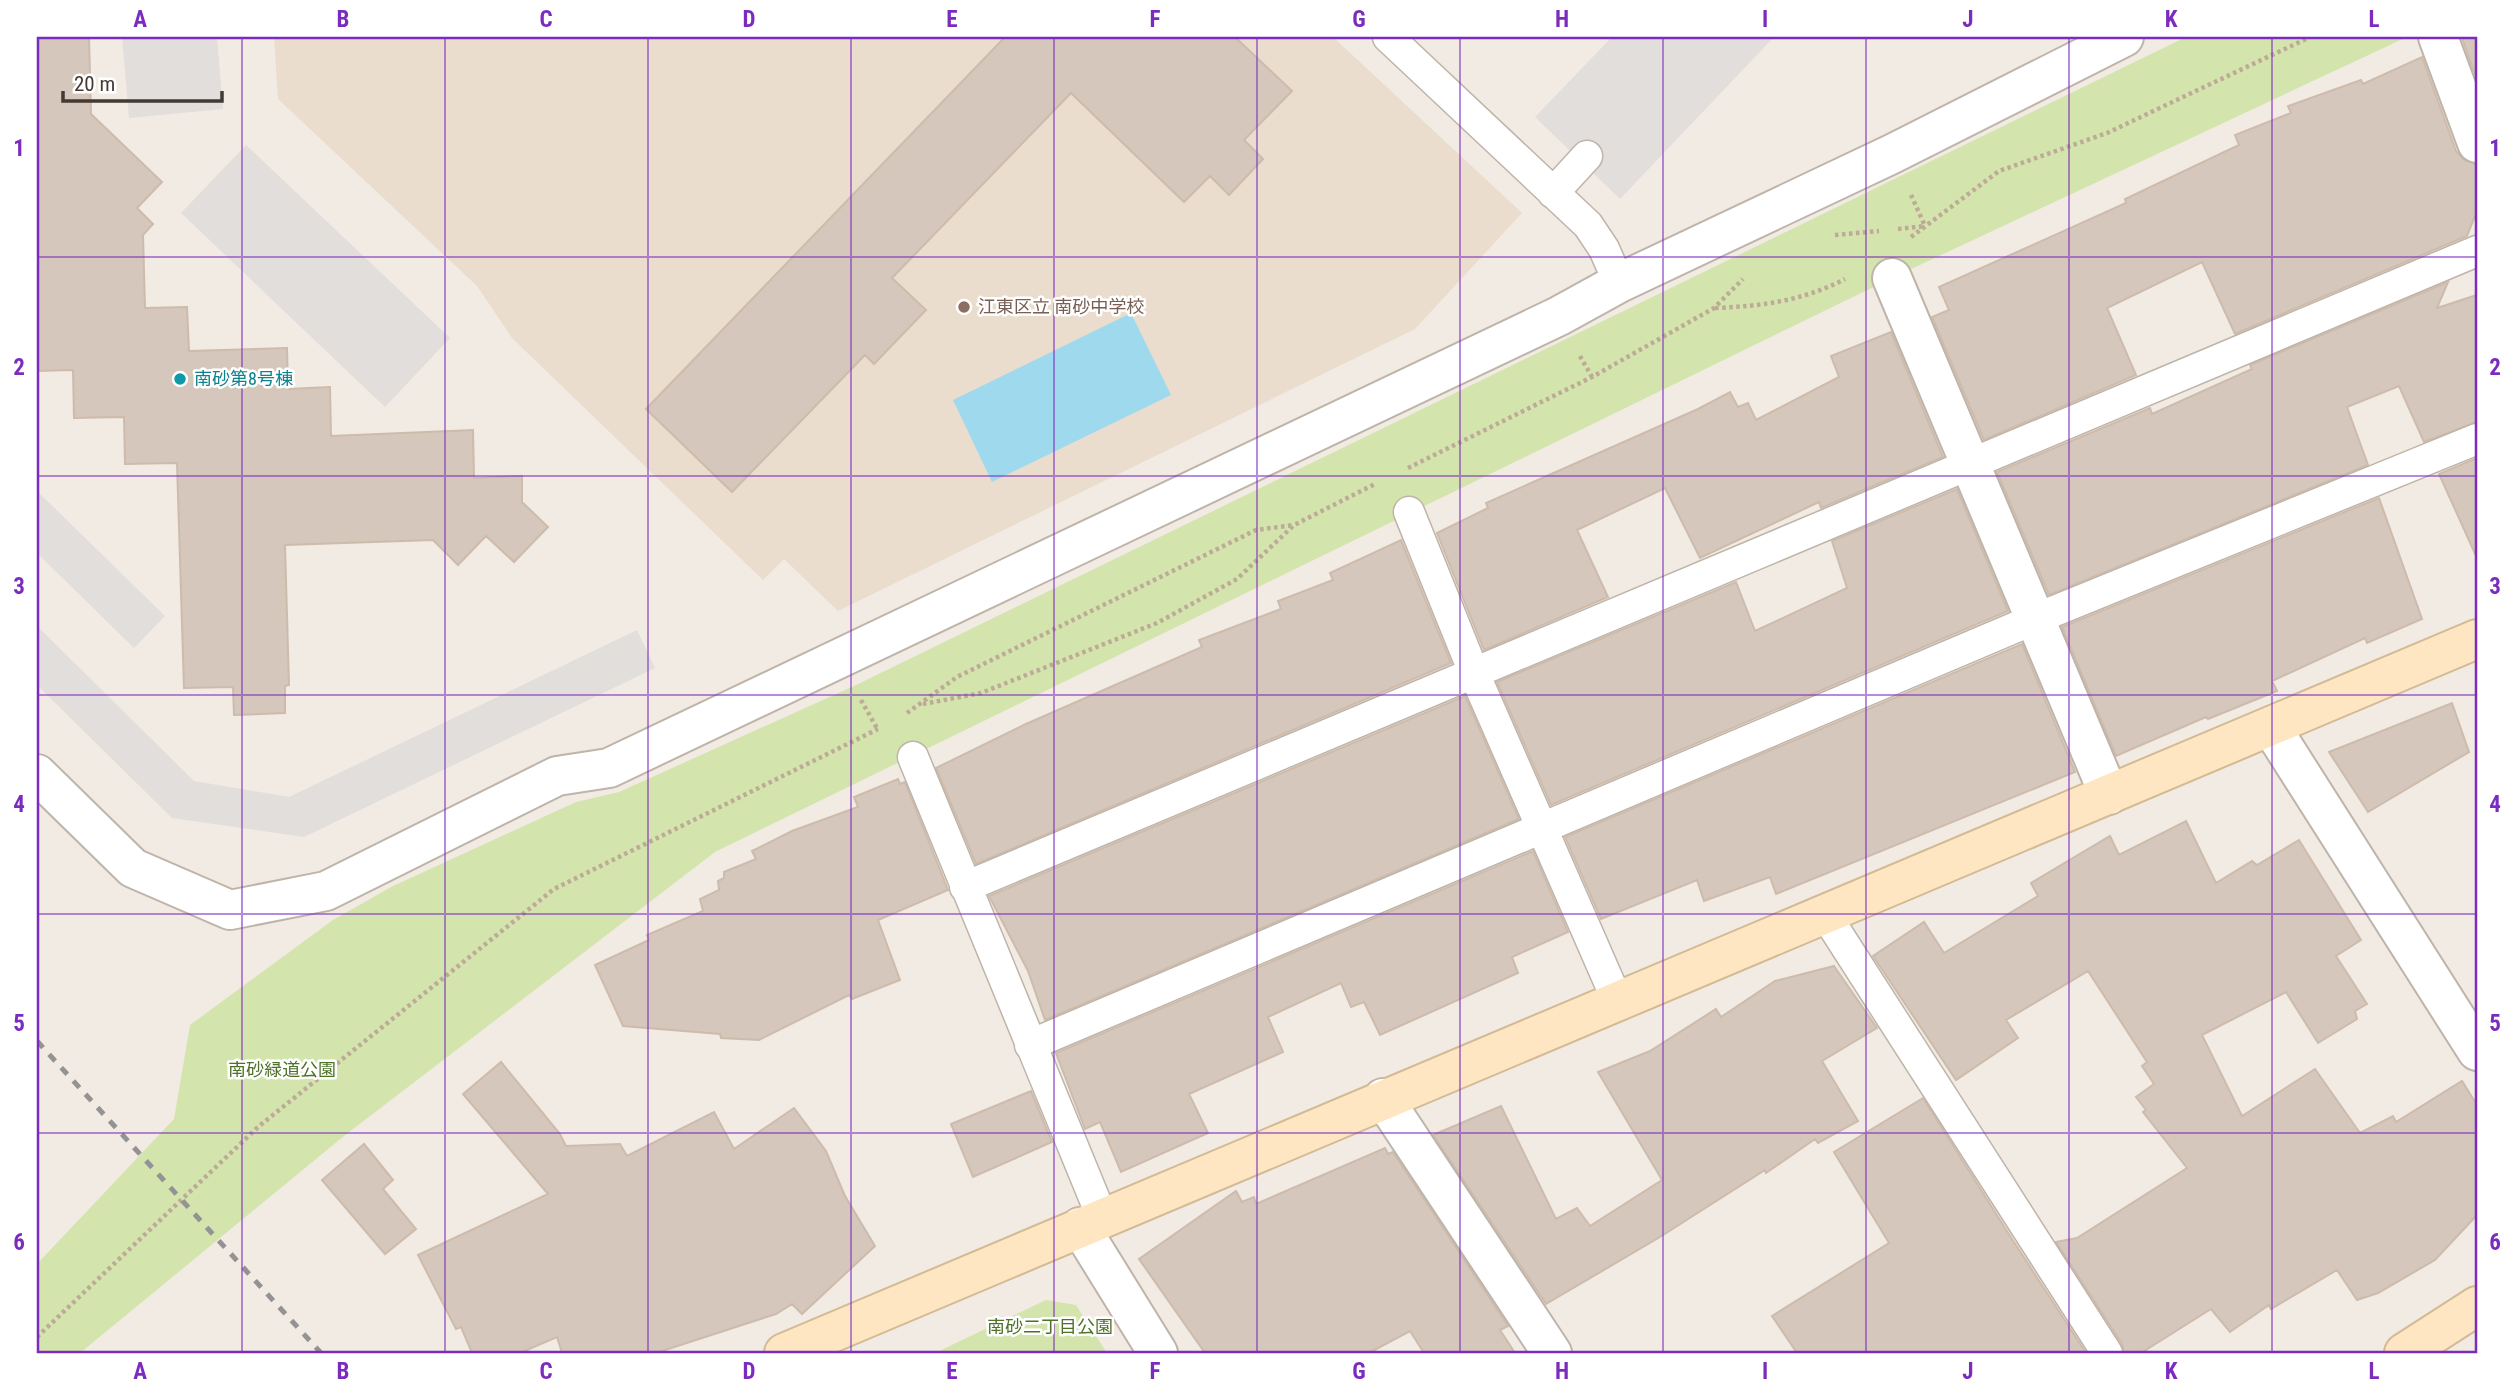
<svg xmlns="http://www.w3.org/2000/svg" width="2514" height="1390" font-family="'Roboto Condensed','Noto Sans JP',sans-serif">
<style>
.education{fill:#eaddcd}
.green{fill:#d3e5ac}
.parking{fill:#e1dedb}
.water{fill:#9fd9ed}
.building{fill:#d5c7bb;stroke:#cdbbac;stroke-width:2}
.lines{fill:none;stroke-linecap:round;stroke-linejoin:round}
.lane-casing{stroke:#bfb4a9;stroke-width:33}
.street-casing{stroke:#bfb4a9;stroke-width:42}
.secondary-casing{stroke:#d3ba95;stroke-width:42}
.path{stroke:#bdaa97;stroke-width:4.5;stroke-dasharray:3.5 3.5;stroke-linecap:butt}
.lane{stroke:#fff;stroke-width:30}
.street{stroke:#fff;stroke-width:38}
.secondary{stroke:#fde6c1;stroke-width:38}
.rail{stroke:#939393;stroke-width:5;stroke-dasharray:9 9;stroke-linecap:butt}
.grid{fill:none;stroke:#7b2cbf;stroke-width:2;stroke-opacity:0.55}
.education-dot{fill:#8d6e63;stroke:#fff;stroke-width:2.5}
.culture-dot{fill:#0f9aa8;stroke:#fff;stroke-width:2.5}
.labels{text-anchor:middle;stroke-width:5;stroke-linejoin:round;paint-order:stroke}
.education-label{font-size:18px;fill:#785e54;stroke:#fff;text-anchor:start}
.culture-label{font-size:18px;fill:#0d838f;stroke:#fff;text-anchor:start}
.park-label{font-size:18px;fill:#4f7229;stroke:#fff}
.neatline{fill:none;stroke:#7b2cbf;stroke-width:2.5}
.grid-label{font-size:23px;text-anchor:middle;font-weight:bold;fill:#7b2cbf}
</style>
<rect width="100%" height="100%" fill="#f1ebe3"/>
<path class="education" d="M274 37H1333L1522 213 1415 329 838 611 784 559 763 580 512 338 477 286 278 99Z"/>
<path class="green" d="M2186 37H2407L1892 278 715 852 344 1136 80 1353H37V1264L174 1119 190 1025 333 920 391 887 576 802 619 792 854 686Z
M1046 1300 1076 1305 1107 1353H935Z"/>
<path class="parking" d="M122 37H217L223 109 129 118Z
M1612 37H1774L1620 199 1535 117Z
M246 145 450 338 385 407 181 213Z
M37 491 165 616 134 648 37 553Z
M37 626 194 781 289 797 637 630 655 668 304 837 172 818 37 685Z"/>
<path class="water" d="M1131 313 1171 395 992 482 953 400Z"/>
<path class="building" d="M37 37H89L91 114 162 182 137 208 153 224 143 235 145 308 187 307 189 351 287 348 288 389 330 387 331 436 473 430 474 478 522 476V502L548 527 514 562 486 536 458 565 433 540 285 545 289 685 285 686V713L234 715 233 687 184 688 177 463 125 464 124 417 74 418 73 370 37 371Z
M1005 37H1235L1292 91 1244 140 1263 159 1229 195 1210 176 1184 202 1071 93 892 278 926 310 874 364 865 355 732 492 646 409Z
M2465 37H2477V80L2462 38Z
M2422 57 2456 151 2464 160 2477 164V211L2467 236 2235 334 2202 262 2107 308 2136 375 1984 440 1932 317 1949 310 1939 287 2126 203 2125 199 2239 145 2235 135 2291 113 2288 106 2361 80 2363 84Z
M2448 282 2437 308 2477 295V422L2424 442 2399 386 2347 407 2368 465 2049 595 1997 472 2150 408 2152 414 2252 369 2250 365Z
M1891 332 1943 457 1821 508 1819 502 1700 558 1665 488 1577 530 1608 597 1484 650 1437 533 1488 508 1486 503 1698 409 1730 392 1738 407 1748 403 1756 420 1839 377 1831 356Z
M2477 458V558L2439 474Z
M1957 489 2008 611 1551 805 1497 682 1736 582 1755 631 1847 588 1832 541Z
M2379 498 2422 619 2367 643 2365 638 2272 681 2277 691 2208 719 2206 717 2116 756 2062 627Z
M1401 540 1451 663 976 864 936 768 1026 724 1202 647 1199 640 1281 609 1278 601 1333 580 1330 573Z
M2022 644 2075 772 1776 894 1770 877 1704 901 1697 880 1601 919 1565 837Z
M1465 696 1519 819 1045 1020 1028 971 989 896Z
M2452 703 2469 752 2368 812 2329 752Z
M898 779 900 784 905 782 948 890 878 920 900 980 852 999 849 995 759 1040 721 1038 720 1034 623 1026 595 965 649 940 647 935 703 911 700 899 719 890 718 881 724 878V872L756 859 752 851 792 831 858 807 854 797Z
M2186 821 2216 883 2252 861 2257 865 2299 840 2361 940 2336 956 2367 1004 2355 1011 2357 1019 2318 1043 2286 992 2202 1035 2242 1116 2315 1069 2360 1133 2393 1116 2396 1122 2462 1081 2477 1105V1215L2435 1260 2378 1293 2357 1300 2337 1270 2271 1309 2269 1305 2230 1332 2211 1309 2141 1353H2124L2122 1344 2056 1242 2077 1238 2187 1168 2143 1112 2146 1110 2136 1097 2154 1084 2142 1066 2147 1062 2088 971 2006 1020 2018 1038 1956 1080 1873 956 1924 922 1944 953 2038 896 2031 883 2110 836 2119 855Z
M1533 851 1568 932 1512 957 1518 973 1380 1035 1364 1002 1351 1007 1341 983 1268 1017 1283 1052 1189 1094 1208 1133 1121 1172 1100 1122 1085 1129 1056 1053Z
M1834 966 1877 1028 1822 1061 1858 1121 1818 1143 1815 1139 1766 1173 1765 1170 1660 1237 1546 1304 1433 1135 1501 1106 1556 1219 1577 1208 1590 1226 1662 1180 1598 1072 1650 1051 1716 1009 1721 1017 1775 981Z
M501 1062 560 1134 566 1146 620 1144 627 1156 714 1112 734 1149 794 1108 826 1151 845 1196 875 1246 802 1314 792 1304 776 1314 656 1353H562L557 1337 520 1353H472L461 1327 456 1329 418 1255 548 1194 463 1094Z
M1031 1091 1052 1142 973 1177 951 1124Z
M1923 1098 2012 1239 2086 1353H1797L1772 1316 1889 1243 1834 1152Z
M364 1144 393 1180 383 1189 416 1229 385 1254 322 1180Z
M1385 1148 1388 1154 1393 1152 1508 1326 1500 1330 1515 1353H1424L1410 1331 1369 1353H1205L1139 1259 1236 1191 1242 1202 1254 1197 1256 1204Z"/>
<g class="lines">
<g class="lane-casing">
<path id="lane" d="M1388 37 1588 225 1604 249 1619 283
M1553 193 1587 156
M1409 512 1474 673 1617 1000
M913 757 1102 1217
M965 887 2477 251
M1825 914 2107 1353
M1030 1045 2035 619 2477 439"/>
</g>
<g class="street-casing">
<path id="street" d="M2438 37 2477 143
M1892 278 2109 795
M2271 727 2477 1051
M37 774 133 868 230 910 326 891 557 776 609 768 1559 316 1619 283 1892 154 2124 37
M1383 1098 1552 1353
M1080 1227 1158 1353"/>
</g>
<g class="secondary-casing">
<path id="secondary" d="M784 1353 2477 639
M2404 1353 2477 1306"/>
</g>
<path class="path" d="M1911 195 1925 226
M1898 229 1925 226
M1835 235 1879 231
M1911 237 1999 171 2107 133 2310 37
M1715 308C1763 306 1802 301 1845 279
M1580 356 1592 377
M1408 468 1592 377 1714 308 1743 279
M861 700 878 730
M923 704 981 693 1157 623 1237 579 1294 525 1375 484
M907 713 957 677 1256 530 1294 525
M37 1337 258 1127 554 889 878 729"/>
<use href="#lane" class="lane"/>
<use href="#street" class="street"/>
<use href="#secondary" class="secondary"/>
<path class="rail" d="M37 1041 321 1353"/>
</g>
<path class="grid" d="M242 37V1353M445 37V1353M648 37V1353M851 37V1353M1054 37V1353M1257 37V1353M1460 37V1353M1663 37V1353M1866 37V1353M2069 37V1353M2272 37V1353M37 257H2477M37 476H2477M37 695H2477M37 914H2477M37 1133H2477"/>
<circle class="education-dot" cx="964" cy="307" r="7"/>
<circle class="culture-dot" cx="180" cy="379" r="7"/>
<g class="labels">
<g class="education-label">
<text x="978" y="313">江東区立 南砂中学校</text>
</g>
<g class="culture-label">
<text x="194" y="385">南砂第8号棟</text>
</g>
<g class="park-label">
<text x="282" y="1076">南砂緑道公園</text>
<text x="1050" y="1333">南砂二丁目公園</text>
</g>
</g>
<rect width="2514" height="1390" fill="none" stroke="#ffffff" stroke-width="77"/>
<path d="M63 91v10h159v-10" fill="none" stroke="#423a33" stroke-width="3.5"/>
<text x="74" y="91" font-size="21" fill="#423a33" stroke="#ffffff" stroke-width="5" paint-order="stroke">20 m</text>
<rect x="38" y="38" width="2438" height="1314" class="neatline"/>
<g class="grid-label">
<text x="140" y="27">A</text>
<text x="343" y="27">B</text>
<text x="546" y="27">C</text>
<text x="749" y="27">D</text>
<text x="952" y="27">E</text>
<text x="1155" y="27">F</text>
<text x="1359" y="27">G</text>
<text x="1562" y="27">H</text>
<text x="1765" y="27">I</text>
<text x="1968" y="27">J</text>
<text x="2171" y="27">K</text>
<text x="2374" y="27">L</text>
<text x="19" y="156">1</text>
<text x="2495" y="156">1</text>
<text x="19" y="375">2</text>
<text x="2495" y="375">2</text>
<text x="19" y="594">3</text>
<text x="2495" y="594">3</text>
<text x="19" y="812">4</text>
<text x="2495" y="812">4</text>
<text x="19" y="1031">5</text>
<text x="2495" y="1031">5</text>
<text x="19" y="1250">6</text>
<text x="2495" y="1250">6</text>
<text x="140" y="1379">A</text>
<text x="343" y="1379">B</text>
<text x="546" y="1379">C</text>
<text x="749" y="1379">D</text>
<text x="952" y="1379">E</text>
<text x="1155" y="1379">F</text>
<text x="1359" y="1379">G</text>
<text x="1562" y="1379">H</text>
<text x="1765" y="1379">I</text>
<text x="1968" y="1379">J</text>
<text x="2171" y="1379">K</text>
<text x="2374" y="1379">L</text>
</g>
</svg>
